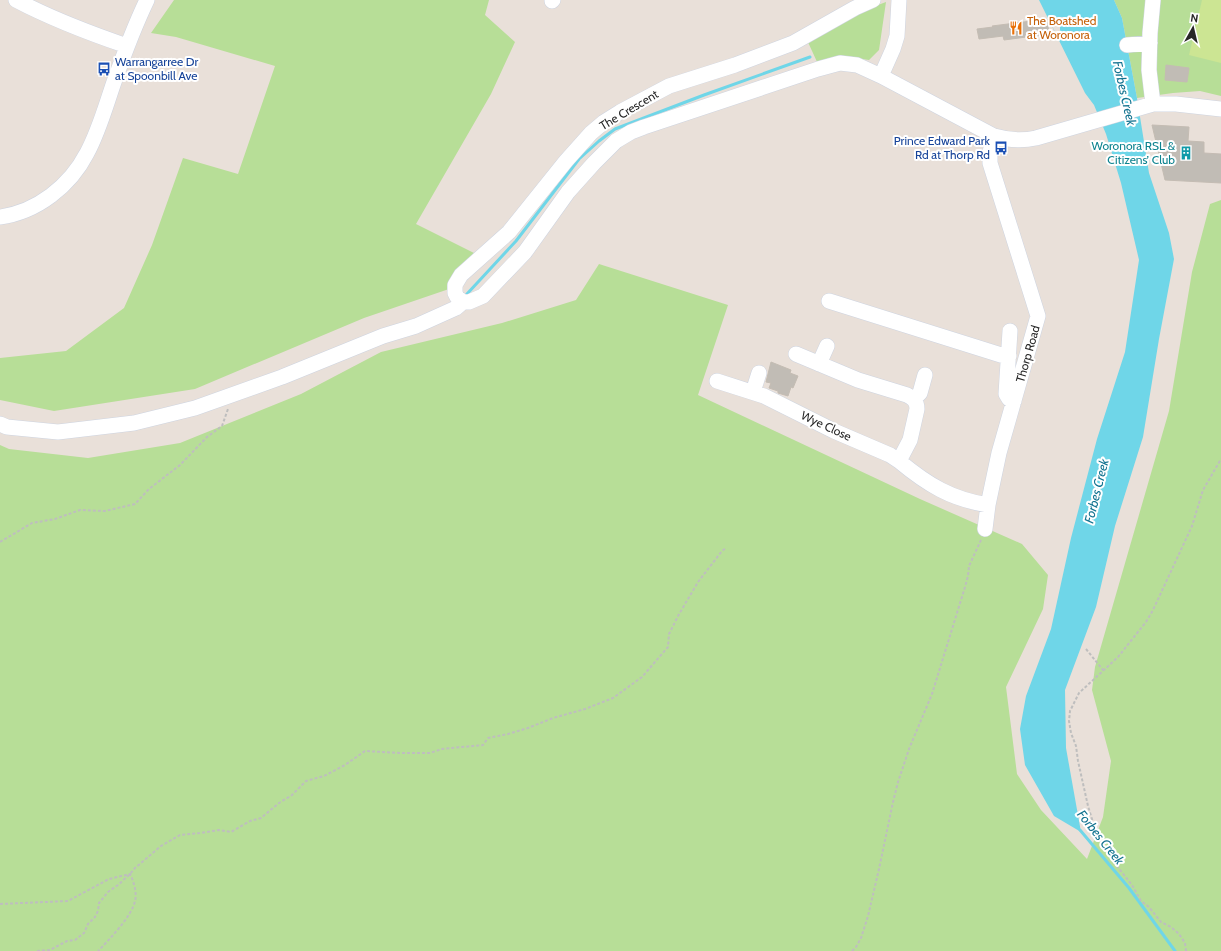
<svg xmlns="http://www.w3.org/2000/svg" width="1221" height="951" font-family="Cabin,sans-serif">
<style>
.green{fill:#b7de97}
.pitch{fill:#cce593}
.water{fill:#6fd6e8}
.pier{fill:#e9e0d9}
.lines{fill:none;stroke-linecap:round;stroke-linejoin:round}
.stream{stroke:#6fd6e8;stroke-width:3}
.building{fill:#c1bcb5;stroke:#c4bcb3}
.minor-casing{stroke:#ced4e0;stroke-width:16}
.path{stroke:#bebebe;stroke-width:2;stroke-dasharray:3 2;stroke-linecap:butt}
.minor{stroke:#fff;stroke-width:15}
.labels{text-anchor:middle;stroke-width:4;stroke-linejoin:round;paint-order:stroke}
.food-label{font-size:12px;fill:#c56008;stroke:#fff;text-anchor:start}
.transit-label{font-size:12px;fill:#164399;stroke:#fff;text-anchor:start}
.street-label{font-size:12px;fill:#272727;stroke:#fff}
.culture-label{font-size:12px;fill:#0d838f;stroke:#fff;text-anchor:end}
.water-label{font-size:13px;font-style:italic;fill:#137390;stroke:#fff}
</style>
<rect width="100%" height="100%" fill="#e9e0d9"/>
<path class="green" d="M174 0H489L485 15 515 42 491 94 416 224 476 254 449 289 364 318 195 389 54 411 0 400V358L66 351 124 308 152 245 183 158 238 174 275 66 176 37 151 33Z
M1114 0H1221V96L1200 91 1173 93 1137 98 1122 18Z
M886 2 879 50 869 60 849 57 818 64 807 40 854 14Z
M1221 200V951H0V445L9 449 88 458 180 443 301 394 381 352 502 323 576 300 599 264 728 305 698 395 920 499 1022 544 1048 575 1043 609 1006 687 1017 774 1041 810 1087 859 1103 817 1111 761 1092 690 1095 667 1169 411 1192 272 1210 204Z"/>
<path class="pitch" d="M1202 0H1221V63L1189 55Z"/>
<path class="water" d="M1039 0H1114L1122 18 1137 98 1149 173 1169 233 1174 259 1159 339 1143 437 1115 526 1096 607 1065 690 1066 748 1081 832 1054 816 1025 765 1020 729 1026 696 1051 629 1071 538 1097 439 1125 352 1139 260 1121 183 1106 134 1094 105 1085 93Z"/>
<path class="pier" d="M1065 17 1066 20 1060 22V36H1057L1048 18Z"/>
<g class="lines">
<path class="stream" d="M466 295 516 241 579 159 599 141 615 129 704 95 810 57
M1080 830 1129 888 1175 951"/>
</g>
<path class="building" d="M1047 19 1049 34 1004 40 1003 36 979 39 977 29 993 27 992 26Z
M1166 65 1189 68 1187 82 1165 80Z
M1152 125 1189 127 1188 141 1204 142V153L1221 154V183L1165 180Z
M771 362 791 370 790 373 798 376 793 388 791 387 788 396 778 393V391L769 388 771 383 766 382Z"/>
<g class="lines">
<g class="minor-casing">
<path id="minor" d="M16 0C52 19 89 33 127 46
M873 0 855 8 793 43 735 65 669 86 620 112 604 122 591 133 566 161 509 232 461 275 455 285V293L457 297 463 302H469L483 296 525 252 568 192 594 163 616 141 631 132 644 127 818 69 840 63 857 65 881 76 994 136C1008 140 1022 141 1036 138L1153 104H1176L1221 109
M552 1 553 0
M1127 45 1150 43
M881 76 893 49 897 36 899 0
M1153 104 1149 70 1150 33 1153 0
M0 217C37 212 70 186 87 153 99 131 106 105 114 82 124 54 134 27 147 0
M829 301 1001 355 1009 356
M1010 331 1006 394 1009 399 1014 401
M796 354 858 380 907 395C913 398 917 401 917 409L910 440 899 461C928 485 951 499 988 505
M819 364 827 346
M717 381 764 396 834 431 890 455 899 461
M753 392 759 373
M914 399 920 393 925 375
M0 424 7 427 58 432 134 423 195 408 282 377 383 336 416 326 456 308 463 302
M985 529 988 505 999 453 1038 316 990 163V152L994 136"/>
</g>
<path class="path" d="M0 542 32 523 55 519 80 510 105 511 135 504 149 489 180 465 207 437 222 426 228 409
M1086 649 1103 670
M0 904 68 901 109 879 130 874C134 882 137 893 135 901 132 916 109 940 98 951
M37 951 50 950 67 941 75 940 84 933 88 924 95 917 98 911 99 903 108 892 118 885 130 874 135 868 161 846 180 835 200 833 219 830 231 832 250 821 261 818 279 803 292 795 306 781 324 776 345 765 365 751 400 753H430L442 749 483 745 488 738 508 734 528 728 553 718 585 709 613 698 642 677 668 647 669 634 678 616 698 582 722 551 726 548
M852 951 856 947 861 938 868 916 879 869 893 802 898 782 909 749 932 694 965 587 968 576 969 566 981 540
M1186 951 1185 943 1179 934 1171 927 1161 922 1149 907 1141 901 1132 885 1109 856 1099 838 1095 829 1088 806 1078 761 1076 746 1071 733 1069 721 1070 711 1079 693 1118 657 1146 622 1153 610 1192 526 1203 490 1221 459"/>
<use href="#minor" class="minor"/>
</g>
<defs>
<g id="restaurant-bare" transform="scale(1.08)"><path d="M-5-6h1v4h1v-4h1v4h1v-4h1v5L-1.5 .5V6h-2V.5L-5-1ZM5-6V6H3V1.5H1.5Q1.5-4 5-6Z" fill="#e8710a" stroke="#fff" stroke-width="2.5" paint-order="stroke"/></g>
<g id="bus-bare" transform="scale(1.08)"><path d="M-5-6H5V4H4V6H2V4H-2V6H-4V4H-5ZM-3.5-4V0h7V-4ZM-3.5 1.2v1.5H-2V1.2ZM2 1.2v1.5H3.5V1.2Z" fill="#1a4fb4" stroke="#fff" stroke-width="2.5" paint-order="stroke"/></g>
<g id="building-bare" transform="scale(1.08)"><path d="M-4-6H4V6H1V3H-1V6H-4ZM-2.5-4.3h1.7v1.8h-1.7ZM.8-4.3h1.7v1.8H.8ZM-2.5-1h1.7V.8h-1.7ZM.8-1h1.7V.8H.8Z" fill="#0f9aa8" stroke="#fff" stroke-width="2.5" paint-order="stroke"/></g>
</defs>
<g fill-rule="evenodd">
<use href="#restaurant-bare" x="1016" y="28"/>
<use href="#bus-bare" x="104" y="69"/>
<use href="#bus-bare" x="1001" y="148"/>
<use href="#building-bare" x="1186" y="153"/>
</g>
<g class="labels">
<g class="food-label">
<text x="1027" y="25">The Boatshed<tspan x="1027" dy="14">at Woronora</tspan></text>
</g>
<g class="transit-label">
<text x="115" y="66">Warrangarree Dr<tspan x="115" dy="14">at Spoonbill Ave</tspan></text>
<text x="990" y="145" text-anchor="end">Prince Edward Park<tspan x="990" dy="14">Rd at Thorp Rd</tspan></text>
</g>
<g class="street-label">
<text transform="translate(629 110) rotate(-31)" y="4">The Crescent</text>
<text transform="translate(1028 354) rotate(-74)" y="4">Thorp Road</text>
<text transform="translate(826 426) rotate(25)" y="4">Wye Close</text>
</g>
<g class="culture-label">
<text x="1175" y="150">Woronora RSL &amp;<tspan x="1175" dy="14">Citizens’ Club</tspan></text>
</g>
<g class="water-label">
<text transform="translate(1125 93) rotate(77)" y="5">Forbes Creek</text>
<text transform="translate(1096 491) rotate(-76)" y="5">Forbes Creek</text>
<text transform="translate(1101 837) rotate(51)" y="5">Forbes Creek</text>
</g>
</g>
<g transform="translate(1193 28) rotate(8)" stroke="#ffffff" stroke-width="3" paint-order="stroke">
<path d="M0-3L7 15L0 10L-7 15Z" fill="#272727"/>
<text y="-6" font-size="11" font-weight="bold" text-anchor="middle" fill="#272727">N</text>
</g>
</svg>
